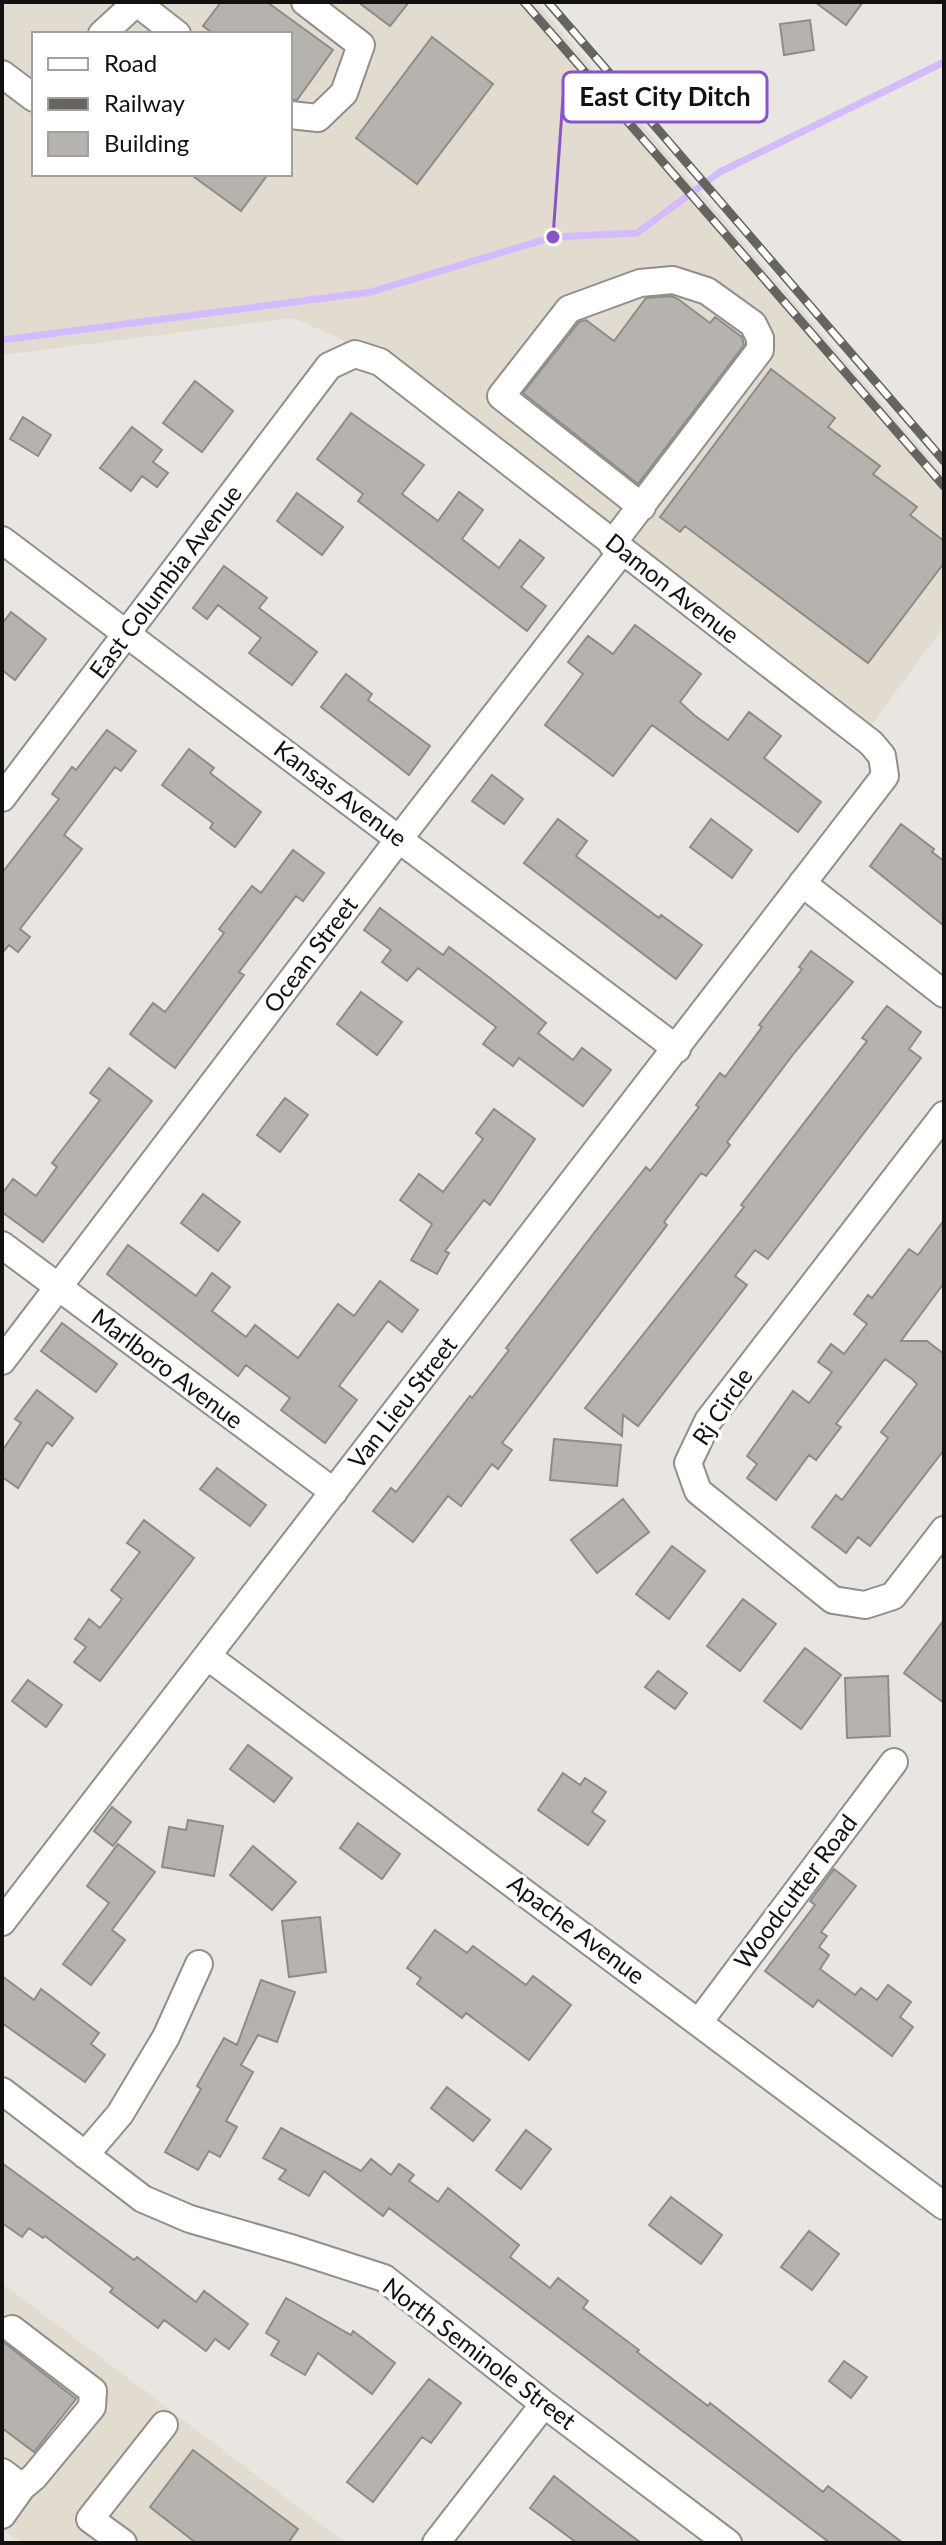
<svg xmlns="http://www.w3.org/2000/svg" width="946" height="2545" font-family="Lato,sans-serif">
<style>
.built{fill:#e2dbd0}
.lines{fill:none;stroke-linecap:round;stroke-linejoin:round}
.stream{stroke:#d3bbfe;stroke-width:7}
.building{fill:#b6b3af;stroke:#8f8c88;stroke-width:2}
.minor-casing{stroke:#928f8b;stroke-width:30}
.minor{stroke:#fff;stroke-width:26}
.rail-casing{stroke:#656461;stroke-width:9}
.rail{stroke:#fff;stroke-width:6;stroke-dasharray:18;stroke-linecap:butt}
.labels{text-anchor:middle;stroke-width:7;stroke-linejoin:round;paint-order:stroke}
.street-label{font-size:24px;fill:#121110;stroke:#fff}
.leader{fill:none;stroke:#8754cc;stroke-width:3}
.callout-dot{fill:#8754cc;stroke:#fff;stroke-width:3}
.callout{fill:#fff;stroke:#8754cc;stroke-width:3}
.callout-label{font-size:26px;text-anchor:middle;font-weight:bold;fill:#121110}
</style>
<rect width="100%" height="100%" fill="#e9e6e2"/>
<path class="built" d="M2 2H536L944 475V626L870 727 349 343 294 318 2 355V88L34 112V174H290V34H34V83L2 60Z
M2 2283 346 2543H22L2 2528Z"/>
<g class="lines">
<path class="stream" d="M2 340 371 292 553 237 637 233 720 172 944 62"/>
</g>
<path class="building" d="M221 2H267L333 50 297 100 290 99V34H214L203 26Z
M358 2H409L390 26Z
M815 2H863L846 25Z
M810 20 814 50 784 55 780 24Z
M432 37 493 84 417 184 356 138Z
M190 174H268L241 211Z
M671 296 678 299 710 323 715 317 742 337 744 345 638 484 523 393 579 322 586 320 614 341 646 298Z
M771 369 835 418 828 427 880 466 873 474 917 507 910 515 944 541V563L868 663 685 526 680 532 660 517Z
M195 381 233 411 202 452 163 423Z
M351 413 424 465 402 494 438 521 459 492 483 510 462 539 499 568 520 540 544 558 521 587 546 606 527 631 358 501 363 494 317 459Z
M23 417 51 435 38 456 10 439Z
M132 427 162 450 153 462 168 473 157 487 142 476 131 491 100 468Z
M297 493 343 527 322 555 277 521Z
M224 566 267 598 259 608 317 652 292 685 249 653 261 638 218 605 207 619 193 608Z
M11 612 46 639 15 680 2 670V624Z
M635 625 701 674 680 702 694 715 728 740 749 712 781 736 764 758 821 802 798 832 652 725 613 776 545 725 583 674 568 662 588 636 613 654Z
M346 674 372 694 368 700 430 746 409 775 321 707Z
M107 730 136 751 121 771 115 767 64 835 82 849 20 929 30 937 18 952 9 945 2 953V873L59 799 52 794 72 767 76 770Z
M189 749 214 768 210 773 261 812 235 847 210 828 213 823 162 785Z
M492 775 523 799 504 824 472 801Z
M558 819 587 841 576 856 659 918 661 915 702 945 676 979 524 863Z
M711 819 752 850 732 878 690 847Z
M901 824 934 849 932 852 944 861V926L870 866Z
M293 850 324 873 303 901 296 896 239 972 244 975 175 1068 130 1034 153 1003 165 1012 224 933 219 929 252 886 261 893Z
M380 908 443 955 449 947 490 978 546 1023 538 1033 573 1060 582 1048 611 1070 583 1106 519 1058 513 1066 483 1044 496 1027 418 968 407 981 382 962 391 950 364 930Z
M811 951 853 982 795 1052 727 1142 730 1145 706 1176 701 1173 664 1222 667 1225 502 1443 512 1450 498 1469 492 1464 461 1506 448 1496 413 1542 373 1511 391 1488 396 1492 470 1396 472 1398 509 1350 506 1348 594 1233 646 1167 650 1171 699 1107 696 1105 720 1073 725 1077 762 1027 759 1025 802 969 799 967Z
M361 992 402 1022 377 1055 337 1024Z
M887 1006 921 1032 909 1049 921 1058 768 1259 755 1250 735 1276 747 1285 638 1426 623 1415 622 1436 585 1408 744 1207 741 1205 867 1041 862 1038Z
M109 1068 152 1101 43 1242 2 1212V1194L13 1179 36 1196 57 1167 52 1163 100 1100 90 1093Z
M285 1098 308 1115 280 1152 257 1135Z
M494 1109 535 1139 490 1205 484 1200 445 1251 449 1253 437 1274 411 1260 432 1224 400 1200 419 1174 443 1192 483 1139 476 1133Z
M203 1194 240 1222 218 1251 181 1223Z
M944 1220V1283L901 1341H927L944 1354V1450L870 1546 858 1537 846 1553 812 1527 836 1495 842 1500 888 1438 881 1432 917 1384 912 1379 885 1359 836 1424 841 1427 816 1460 809 1455 776 1500 747 1478 757 1464 747 1456 793 1391 809 1403 832 1372 818 1362 831 1344 844 1354 867 1324 854 1314 868 1295 872 1298 909 1249 918 1255Z
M128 1245 196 1296 212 1273 230 1287 212 1311 246 1337 255 1325 298 1358 338 1304 354 1316 380 1281 418 1310 402 1332 388 1321 339 1386 357 1400 325 1443 281 1410 290 1398 246 1365 238 1376 107 1274Z
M62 1323 117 1364 96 1392 41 1351Z
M37 1390 73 1418 52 1446 47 1442 18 1488 2 1477V1451L21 1423 15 1419Z
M554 1439 621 1445 617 1486 550 1480Z
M217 1468 266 1505 250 1526 200 1489Z
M623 1499 649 1532 597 1573 571 1540Z
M144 1520 194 1558 100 1681 74 1662 86 1647 75 1639 89 1619 100 1628 122 1599 111 1590 140 1552 127 1543Z
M672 1546 705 1571 669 1619 636 1594Z
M743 1599 776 1624 740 1671 707 1646Z
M944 1620V1703L904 1673Z
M805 1648 841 1675 801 1729 764 1701Z
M658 1671 687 1693 675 1709 645 1687Z
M888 1676 890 1736 847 1738 845 1678Z
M28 1680 62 1705 46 1727 12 1701Z
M248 1745 292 1778 274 1802 230 1769Z
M563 1773 580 1785 585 1778 606 1792 592 1812 605 1821 588 1845 538 1810Z
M112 1807 131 1822 113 1846 94 1831Z
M188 1820 223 1826 214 1876 162 1867 169 1827 186 1830Z
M358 1823 400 1854 382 1879 340 1848Z
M118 1844 155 1872 112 1930 125 1940 91 1985 63 1964 109 1903 87 1886Z
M253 1846 296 1882 272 1910 230 1875Z
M834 1869 856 1886 821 1932 827 1936 819 1947 829 1955 820 1969 855 1995 861 1988 877 2000 888 1985 911 2002 900 2017 913 2027 892 2056 818 2000 813 2007 765 1971 815 1905 810 1901Z
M320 1917 326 1972 289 1977 282 1921Z
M435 1930 467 1953 473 1946 526 1985 533 1976 571 2005 529 2060 466 2013 462 2018 417 1984 421 1978 407 1968Z
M2 1976 34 2000 41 1989 99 2033 91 2044 105 2055 85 2082 2 2023Z
M261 1980 295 1992 277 2042 258 2035 241 2065 253 2072 226 2121 237 2127 220 2157 209 2151 198 2170 165 2152 201 2089 197 2086 224 2038 237 2045Z
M447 2087 490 2120 473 2141 431 2108Z
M281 2128 361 2171 371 2159 391 2175 399 2164 414 2175 409 2181 438 2202 448 2188 519 2245 510 2257 550 2288 558 2278 588 2301 583 2308 639 2350 637 2352 708 2406 710 2403 823 2492 828 2486 903 2543H830L389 2208 383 2216 324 2171 309 2196 279 2179 286 2170 263 2158Z
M526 2130 551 2149 521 2189 496 2170Z
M2 2163 134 2260 137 2257 196 2302 204 2291 248 2324 229 2349 215 2339 206 2351 164 2320 158 2328 110 2292 113 2288 45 2236 43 2238 29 2228 22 2237 2 2223Z
M671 2197 722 2235 701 2264 649 2225Z
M809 2231 839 2254 812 2290 781 2267Z
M286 2298 351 2335 353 2331 395 2363 372 2394 318 2353 305 2375 271 2355 279 2341 266 2333Z
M2 2341 76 2399 34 2452 2 2428Z
M844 2361 867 2377 851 2398 829 2381Z
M429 2379 461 2403 431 2443 422 2437 373 2502 347 2482Z
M193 2450 298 2529 288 2543H196L150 2507Z
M554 2476 596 2509 641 2543H577L530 2508Z"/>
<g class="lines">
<g class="minor-casing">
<path id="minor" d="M137 3 177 34
M102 34 137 2
M2 74 34 98
M290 115 318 118 344 93 361 45 305 2
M2 540 677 1049
M612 544 760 350V338L753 324 707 291 673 280 640 283 569 309 501 396 642 507
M2 798 329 366 355 354 380 362 871 743 882 756 885 776 2 1922
M802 883 944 994
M944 1115 708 1421 688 1463 698 1491 833 1600 865 1605 893 1596 944 1530
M2 1245 334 1492
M2 1361 399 839 622 551
M207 1656 944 2206
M699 2022 894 1762
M2 2091 143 2199 190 2219 294 2249 384 2278 544 2404 728 2543
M85 2155 120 2114 166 2037 199 1964
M12 2329 93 2391 92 2407 34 2477 22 2487
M2 2472 22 2487 2 2515
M123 2543 90 2519 164 2425
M436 2543 544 2404"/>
</g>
<use href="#minor" class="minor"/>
<g class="rail-casing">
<path id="rail" d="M524 2 944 486
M548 2 944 461"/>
</g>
<use href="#rail" class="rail"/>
</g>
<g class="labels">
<g class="street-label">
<text transform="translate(166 582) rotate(-53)" y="8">East Columbia Avenue</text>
<text transform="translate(672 589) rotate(38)" y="8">Damon Avenue</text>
<text transform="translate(340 794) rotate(37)" y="8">Kansas Avenue</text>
<text transform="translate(311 955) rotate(-53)" y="8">Ocean Street</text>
<text transform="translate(167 1369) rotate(37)" y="8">Marlboro Avenue</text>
<text transform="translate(403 1403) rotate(-52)" y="8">Van Lieu Street</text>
<text transform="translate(723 1407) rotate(-56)" y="8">Rj Circle</text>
<text transform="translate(796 1892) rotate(-53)" y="8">Woodcutter Road</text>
<text transform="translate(576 1930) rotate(37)" y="8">Apache Avenue</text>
<text transform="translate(479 2354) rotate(37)" y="8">North Seminole Street</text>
</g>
</g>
<path class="leader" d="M553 237L563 97"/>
<circle class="callout-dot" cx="553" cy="237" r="8"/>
<rect class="callout" x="563" y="72" width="204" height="50" rx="8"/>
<g class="callout-label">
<text x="665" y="106">East City Ditch</text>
</g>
<rect width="946" height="2545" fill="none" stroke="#121110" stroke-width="8"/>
<rect x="32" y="32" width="260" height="144" fill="#ffffff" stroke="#a0a09f" stroke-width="2"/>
<rect x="48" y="58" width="40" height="12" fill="#ffffff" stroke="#a0a09f" stroke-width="2"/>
<text x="104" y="72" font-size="24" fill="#121110">Road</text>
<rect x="48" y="98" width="40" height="12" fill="#656461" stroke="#a0a09f" stroke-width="2"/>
<text x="104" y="112" font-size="24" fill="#121110">Railway</text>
<rect x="48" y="132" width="40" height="24" fill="#b6b3af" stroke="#a0a09f" stroke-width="2"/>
<text x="104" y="152" font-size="24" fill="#121110">Building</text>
</svg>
